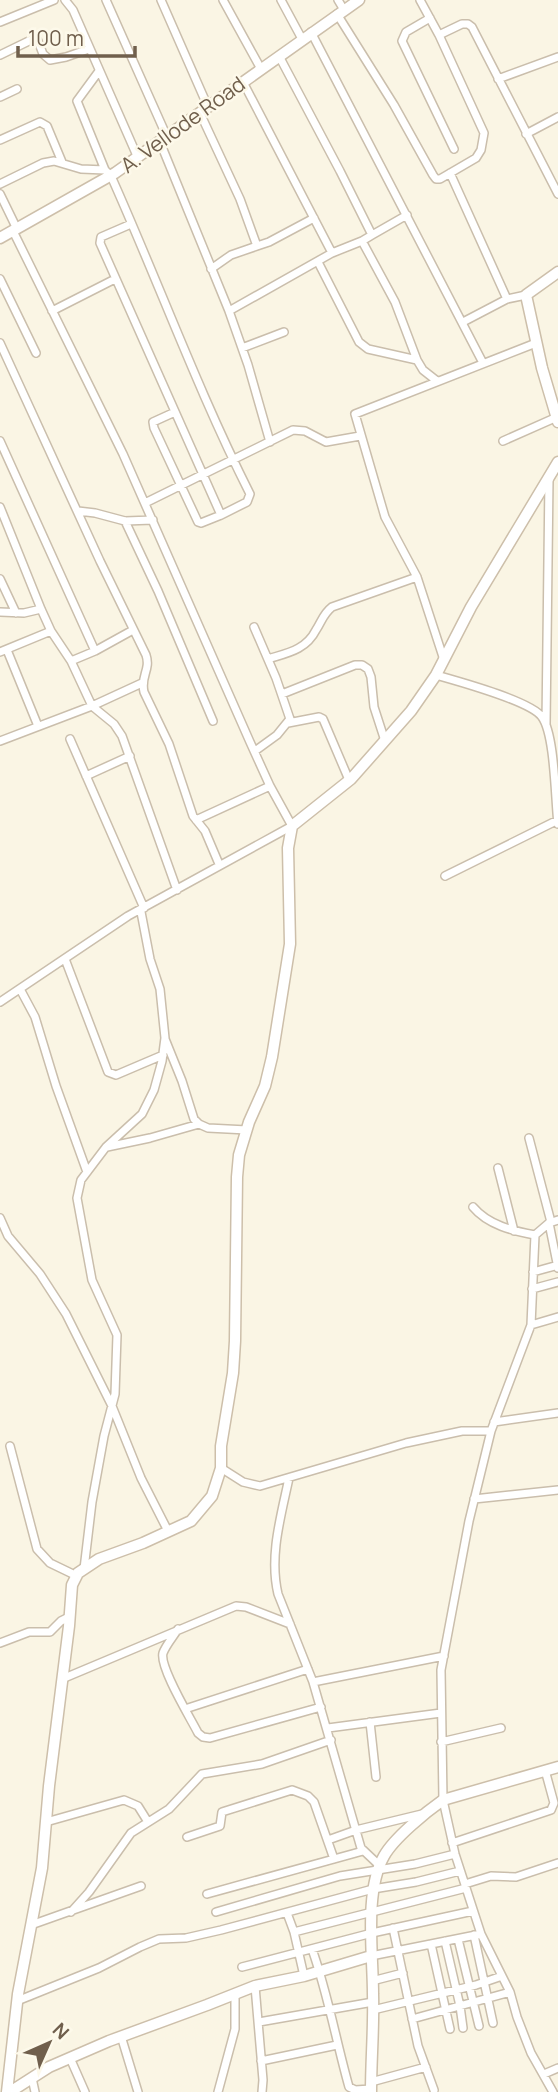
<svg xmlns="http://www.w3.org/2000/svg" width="558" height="2092" font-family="Manrope,sans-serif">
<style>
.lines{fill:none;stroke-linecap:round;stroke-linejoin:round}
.street-casing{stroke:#cabeac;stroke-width:10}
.secondary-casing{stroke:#cdbfaa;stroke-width:13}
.street{stroke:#fff;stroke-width:7}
.secondary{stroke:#fff;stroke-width:10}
.labels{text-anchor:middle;stroke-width:5;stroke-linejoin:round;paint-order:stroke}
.street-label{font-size:21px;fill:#705f4c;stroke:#fdf9ea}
</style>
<rect width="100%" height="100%" fill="#faf5e4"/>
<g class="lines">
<g class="street-casing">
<path id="street" d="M65 0 73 10 138 158
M106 0 167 137
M161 0 208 107
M223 0 261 69
M281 0 302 39
M338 0 344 10
M337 14 394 105 433 175 436 179H440L476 158 481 150 484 133 439 35 420 0
M430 18 406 32 402 41 454 149
M0 22 54 0
M311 32 483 363
M439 35 462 24H468L472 27 558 194
M0 55 33 39 38 41 43 54 50 60 66 57 89 49
M279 56 340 171 372 235 362 241 395 302 417 360 423 370 437 381
M99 71 77 101 105 170
M498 79 558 57
M243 82 332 253
M0 97 17 89
M200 113 240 199 257 246 231 255 211 269
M526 134 558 117
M0 140 40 122 47 126 62 162
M160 142 229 311 248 365 270 442
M450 173 507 299 526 295
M0 184 43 163 54 161 81 169 105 170 111 176C158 281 198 391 250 494L247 502 221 515
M0 194 17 229
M131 224 101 237 100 243 221 515 201 523 198 522 154 428 153 422 175 412
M372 235 407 215
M257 246 269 242 314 218
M318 262 359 342 368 349 417 360
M0 279 36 353
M52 311 115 279
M229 311 332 253 362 241
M463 322 507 299
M0 343 100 561 146 655C151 670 140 676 144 692L169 744 193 816 205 831 219 864
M242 348 284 332
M0 441 95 651
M503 441 557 417
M145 503 293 430 305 431 326 442 360 436
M0 507 41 609 51 631 71 661 92 706 0 741
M78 511 95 513 125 521 153 520
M125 521 158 591 213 721
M0 579 16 613
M0 612 24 613 41 609
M254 627 276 678 290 719 277 735 255 751
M7 650 38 726
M0 652 51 631
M268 659C287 653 306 650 316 630 322 621 323 614 332 607L417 577
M444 660 417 577 385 517 355 414 536 343
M71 661 95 651 133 630
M436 675C457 681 531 701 542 717 555 735 555 799 558 824
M142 683 92 706 114 724 122 736 177 890
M282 694 355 665H362L368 669 371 677 374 707 385 741
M288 723 319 717 323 719 349 780
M546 724 549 479
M70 739 144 908
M86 776 130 756
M196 820 270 786
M445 876 558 820
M65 959 108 1072 116 1075 163 1055
M20 989 35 1017 56 1086 87 1172
M0 1002 128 916 292 826 270 786 250 742 123 454 13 231
M165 1039 182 1081 194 1119 199 1124 208 1128 247 1130
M529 1138 551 1222
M107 1147 150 1138 199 1124
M498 1168 514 1231
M473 1207C488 1225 513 1231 535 1235
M0 1218 8 1236 40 1274 66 1314 112 1406 141 1478 168 1531
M549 1223 558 1268
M533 1272 558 1265
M532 1289 558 1282
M531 1325 558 1317
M494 1422 558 1413
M10 1446 37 1549 50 1563 77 1576
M221 1468 243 1482 260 1486 406 1443 462 1431H491
M289 1478C281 1516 269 1556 278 1594L313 1682 361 1848 380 1866
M474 1499 558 1490
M84 1569 92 1502 104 1436 115 1394 117 1335 92 1280 77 1198 81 1180 106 1147 142 1114 154 1090 162 1061 165 1038 160 989 150 959 141 912 137 911
M178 1629C173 1637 166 1645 163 1653 159 1667 191 1719 198 1733L203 1737 210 1738 321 1707
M0 1643 29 1632H50L61 1621 69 1617
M62 1679 236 1606 246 1607 290 1624
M313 1682 444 1656
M185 1709 308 1669
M370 1722 376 1777
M328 1728 441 1713
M441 1742 501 1728
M46 1822 124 1800 138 1806 148 1822
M187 1837 220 1826 222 1812 292 1790 308 1796 314 1802 334 1859
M328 1840 356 1830 422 1814
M452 1843 551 1810 554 1803 545 1770
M465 1884 491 1876 516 1877 558 1863
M207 1894 363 1851
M71 1912 89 1892 131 1833 169 1809 202 1774 262 1764 331 1740
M216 1912 340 1876 415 1864 455 1854
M287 1913 294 1932 304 1976
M31 1925 141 1886
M393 1928 418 2046 434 2090
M294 1932 466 1888
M481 1934 510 1992 517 2017 531 2053 553 2092
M474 1935 493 2023
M458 1939 479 2026
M445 1941 460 2006 463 2028
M431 1944 450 2029
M312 1949C328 1994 336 2041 349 2087L355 2090 371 2089
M371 1956 481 1934 455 1854 443 1800 441 1670 469 1521 491 1431 531 1325 535 1235 549 1223 558 1220
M242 1967 372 1933 473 1911
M372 1981 403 1973
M255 1986 263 2080 262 2092
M17 2001 99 1968 140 1947 159 1939 186 1938 221 1930 373 1889 416 1882 460 1871
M373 2010 476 1985 502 1976
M412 2019 510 1992
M259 2022 373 2002
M121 2036 138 2092
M70 2058 85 2092
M261 2061 337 2045
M544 2074 558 2068
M32 2078 35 2092
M371 2082 426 2067
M218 2092 235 2029V1994"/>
</g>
<g class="secondary-casing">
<path id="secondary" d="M0 238 115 173 359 0
M558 272 526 295 542 368 558 422
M7 2092 18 1994 42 1868 49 1786 69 1626 72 1585 78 1573 99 1559 143 1543 191 1521 212 1496 221 1468V1446L233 1373 235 1341 237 1177 239 1155 249 1122 265 1086 272 1057 290 944 288 848 292 826 351 779 411 711 436 675 471 607 558 462
M10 2092 49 2067 109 2041 207 2005 255 1986 304 1976 371 1956
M371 2092C371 2059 374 2027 373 1994 373 1954 364 1891 384 1856 394 1838 426 1812 443 1800L558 1767"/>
</g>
<use href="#street" class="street"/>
<use href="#secondary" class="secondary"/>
</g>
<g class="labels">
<g class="street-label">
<text transform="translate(183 125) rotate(-36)" y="7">A. Vellode Road</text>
</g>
</g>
<g transform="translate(49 2043) rotate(45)" stroke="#fdf9ea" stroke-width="5" paint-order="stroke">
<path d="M0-5L12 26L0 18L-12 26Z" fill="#705f4c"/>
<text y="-10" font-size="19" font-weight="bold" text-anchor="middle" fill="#705f4c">N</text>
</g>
<path d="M18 46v10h117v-10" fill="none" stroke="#705f4c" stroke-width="3.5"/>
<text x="28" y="46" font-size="21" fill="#705f4c" stroke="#fdf9ea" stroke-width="5" paint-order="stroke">100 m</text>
</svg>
